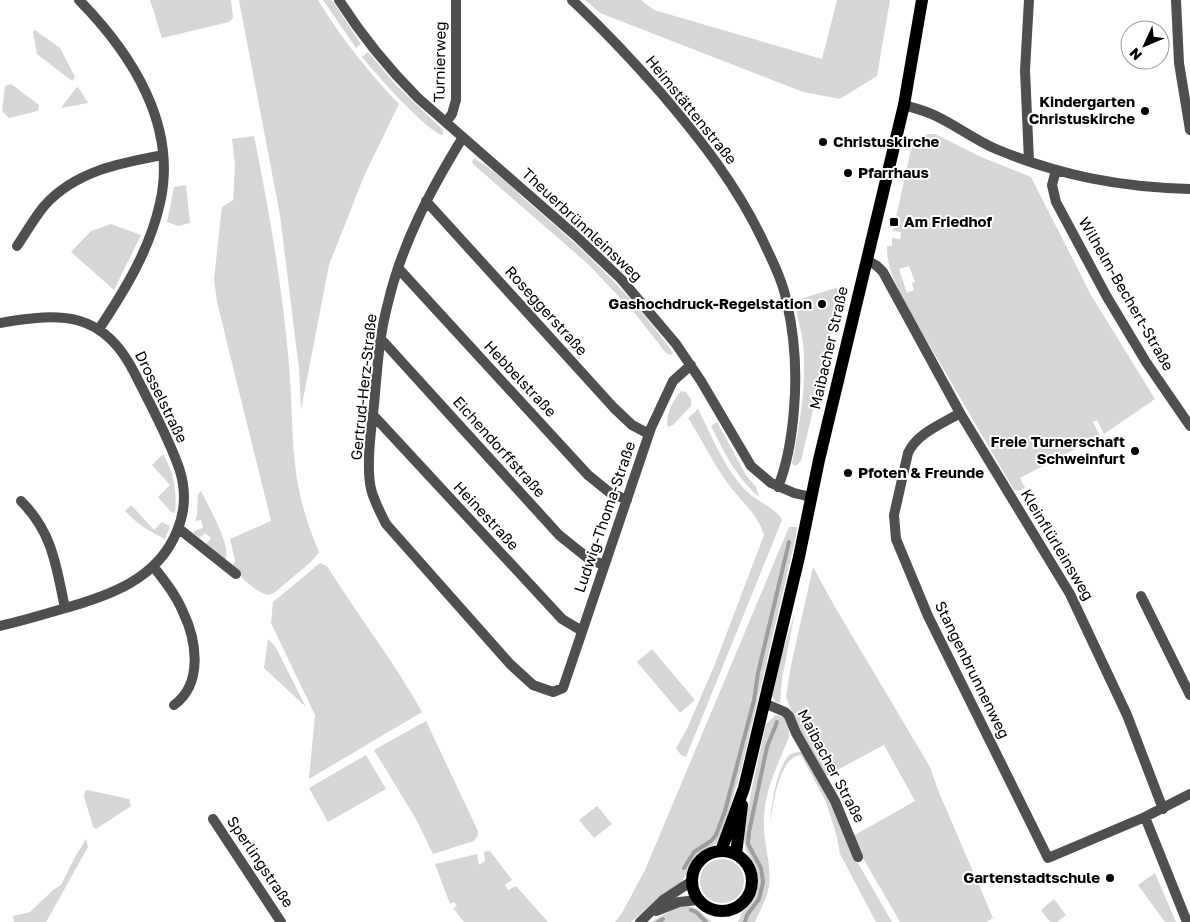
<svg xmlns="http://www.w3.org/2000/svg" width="1190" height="922" font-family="'Golos Text',sans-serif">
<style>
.green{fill:#d6d6d6;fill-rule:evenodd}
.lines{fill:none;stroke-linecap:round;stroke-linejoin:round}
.stream{stroke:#9d9d9d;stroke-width:4}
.minor{stroke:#4f4f4f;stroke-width:10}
.primary{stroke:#000;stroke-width:12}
.poi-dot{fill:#000;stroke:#fff;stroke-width:2}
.labels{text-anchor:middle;stroke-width:4;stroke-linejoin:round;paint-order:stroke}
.street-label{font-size:15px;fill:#000;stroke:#fff}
.poi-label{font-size:15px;font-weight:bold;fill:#000;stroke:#fff;text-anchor:end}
</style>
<rect width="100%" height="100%" fill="#fff"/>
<path class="green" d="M150 0H231L233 18 229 22 162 38Z
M239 0H318C341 38 368 72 399 104L364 176 329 265 301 410 299 369 280 215Z
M323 0H332L361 44 356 48Z
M585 0H641L654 10 822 59 837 0H890L877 76 840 99 803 92 600 13Z
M35 30 60 48 75 77 72 81 37 54 33 32Z
M368 52 396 85 441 128 443 131V135C427 132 374 72 362 57Z
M11 84 39 105 38 111 9 118 2 111 5 86Z
M78 87 88 103 61 108 76 88Z
M928 134H935L981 157 1031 177 1091 295 1155 399 1104 434 1097 420 1093 422 1100 436 1020 478 1025 488 1019 491 1014 490 909 310C899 290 886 269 887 246H892V238L900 239 901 232 893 231 911 149 916 141ZM909 266 915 282 912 283 914 290 907 293 899 269Z
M254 136C269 210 281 279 288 354 292 391 291 428 295 464 298 495 307 524 319 552L311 562 274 593 268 595C256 592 239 577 233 566L235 561 230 539 271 521 217 302 214 279 222 207 233 200 235 165 232 139Z
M474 158C497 172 516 192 536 209 587 253 635 298 673 353L670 355 666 353 637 316 588 264 473 164 472 162Z
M186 185 190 223 178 226 167 222 174 187Z
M111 224 141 235 114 290 71 252 91 231Z
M842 286 801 461 796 466 793 465 792 463C800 421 807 386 803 343 801 329 797 315 794 301Z
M681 391 686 392 691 399V406L673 425 668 427C664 418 674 398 681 391Z
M698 409C713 438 726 474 752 496 760 502 779 511 782 520L686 757 681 755 676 748 686 731 715 664 764 535C757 512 737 498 724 478 711 459 701 438 688 418Z
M717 422 746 475 756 487 759 497C736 477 724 452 711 426Z
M163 454C174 473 177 491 175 513L171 512 158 497 170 485 152 465Z
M201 491C208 506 232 545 225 560L206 544 211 538 205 533 200 538 194 534V531L203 528 201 520 195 521 197 515 198 494Z
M131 505 154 530 162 522 170 526 165 539C150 532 136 523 125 511Z
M789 527H797L796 536 742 767 723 832 718 843 703 852 694 860 681 883 663 894 631 922H615L622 913 645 870Z
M320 563 327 566C358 616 394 661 422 712L309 779 315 715 271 623 273 602Z
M813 567 835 607 930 767 938 790 993 918 986 922H900L860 853 853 836 915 801 884 745 824 777 799 730 786 697 791 665Z
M795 612 782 679 780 704 775 701 772 696 782 654Z
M268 639 275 646 306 707 264 668Z
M652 649 695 700 680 713 637 662Z
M776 715C787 716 790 727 789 737 778 765 766 786 764 817 762 840 772 863 769 886 767 899 760 910 755 922H738L742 913 753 899 757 889 758 877 755 866 746 851 743 836 752 787 766 724Z
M426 721 478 831V835L474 841 433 854 416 819 374 750Z
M803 752 829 799 851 851 892 922H876L840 854 837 837 826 802 801 755C779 756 773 806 770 823 771 807 777 763 791 754 795 752 799 752 803 752Z
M366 755 386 789 328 822 309 788Z
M88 790 129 799 131 806 96 829 93 827 84 796 85 791Z
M597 806 612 824 594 838 579 820Z
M86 839 88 847 46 922H14L13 916 30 912 53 890 61 885 75 857Z
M490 851 512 880 505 885 508 890 516 886 548 922H464L453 908 457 906 454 902 450 904 435 864 477 854 479 865 485 861 484 852Z
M700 881a22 22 0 1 1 44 0a22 22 0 1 1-44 0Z
M1155 873 1176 922H1165L1138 885Z
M1054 899 1066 915 1057 922H1050L1041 910Z
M688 906 697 909 712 922H651L675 908Z"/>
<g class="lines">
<path class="stream" d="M684 868 694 852 711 841 716 835 725 811 754 700 758 673 789 542
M691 910 696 912 706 922
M658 922 663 919
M745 922 747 915 759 899 763 882 761 868 748 844 749 832 767 747 777 722"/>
<path class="minor" d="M79 0C131 53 178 125 160 203 150 249 125 290 99 329
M339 0C362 36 388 68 418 98L576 236 621 279 676 344 701 381 751 466 771 483 794 493 811 497
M572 0C603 29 633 61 661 93 701 140 738 187 764 243 773 262 783 282 787 303 795 338 797 373 794 409 792 435 788 462 778 487
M1029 0 1025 70 1029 161
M1176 0 1179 63 1190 130
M904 105C914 108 926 111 936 116 957 126 975 140 996 149 1061 176 1120 187 1190 189
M446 122 452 114 456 100V0
M463 137C431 189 402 243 388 303 379 336 377 371 374 405 371 429 366 466 371 489 374 501 380 512 386 524L510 664 533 685 553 692 563 688 651 428 673 381 691 365
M1056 170 1052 185 1056 202 1107 297 1146 362 1190 426
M426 201 614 408 632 425 649 434
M17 246C26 233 34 218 45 205 76 171 120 163 163 155
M867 260 877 266 883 272 960 413 1070 594 1127 715 1163 809
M398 268 588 475 609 492 627 500
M0 323C62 312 104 311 135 374 150 404 170 440 180 471 186 491 185 512 177 531 158 579 109 596 62 609 42 615 21 621 0 626
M381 339 559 535 589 559 604 565
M960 413C942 424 917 433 908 453L894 515 896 539 928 616 1048 858 1145 817 1190 794
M373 415 562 619 582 631
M21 501C53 533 56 566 65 608
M178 528 236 574
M153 566C164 580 176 595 183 612 197 641 203 684 174 705
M1141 596 1190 695
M764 703 785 712 789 716 796 733 835 801 858 857
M1145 817 1187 922
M213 819 281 922
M656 911 679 902 698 900
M640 922 663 900 692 881"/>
<path class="primary" d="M692 881a30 30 0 1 1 60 0a30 30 0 1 1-60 0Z
M721 851 744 788 799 557 819 460 904 105 922 0
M736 854 742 805"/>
</g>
<g class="poi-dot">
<circle cx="1145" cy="111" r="5"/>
<circle cx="823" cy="142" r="5"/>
<circle cx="848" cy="173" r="5"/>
<rect x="889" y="217" width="10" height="10" rx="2.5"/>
<circle cx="822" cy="304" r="5"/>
<circle cx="1135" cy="451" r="5"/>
<circle cx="848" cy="473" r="5"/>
<circle cx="1110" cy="878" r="5"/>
</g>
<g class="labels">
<g class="street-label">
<text transform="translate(440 62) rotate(-89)" y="5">Turnierweg</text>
<text transform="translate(691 110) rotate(51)" y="5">Heimstättenstraße</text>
<text transform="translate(582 225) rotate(43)" y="5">Theuerbrünnleinsweg</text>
<text transform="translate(1126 294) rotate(60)" y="5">Wilhelm-Bechert-Straße</text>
<text transform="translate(546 311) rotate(48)" y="5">Roseggerstraße</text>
<text transform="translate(829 348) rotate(-77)" y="5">Maibacher Straße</text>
<text transform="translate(520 379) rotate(47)" y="5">Hebbelstraße</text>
<text transform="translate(364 387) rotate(-84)" y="5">Gertrud-Herz-Straße</text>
<text transform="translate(161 397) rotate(64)" y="5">Drosselstraße</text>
<text transform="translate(499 447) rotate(48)" y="5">Eichendorffstraße</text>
<text transform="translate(486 516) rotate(47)" y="5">Heinestraße</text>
<text transform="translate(605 517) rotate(-71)" y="5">Ludwig-Thoma-Straße</text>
<text transform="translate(1057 545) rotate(59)" y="5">Kleinflürleinsweg</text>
<text transform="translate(972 670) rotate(64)" y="5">Stangenbrunnenweg</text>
<text transform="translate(831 766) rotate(62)" y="5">Maibacher Straße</text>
<text transform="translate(260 862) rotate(56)" y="5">Sperlingstraße</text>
</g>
<g class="poi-label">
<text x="1135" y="107">Kindergarten<tspan x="1135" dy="17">Christuskirche</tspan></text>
<text x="833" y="147" text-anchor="start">Christuskirche</text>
<text x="858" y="178" text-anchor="start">Pfarrhaus</text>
<text x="904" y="227" text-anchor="start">Am Friedhof</text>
<text x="812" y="309">Gashochdruck-Regelstation</text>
<text x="1125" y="447">Freie Turnerschaft<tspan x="1125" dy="17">Schweinfurt</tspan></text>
<text x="858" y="478" text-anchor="start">Pfoten &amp; Freunde</text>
<text x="1100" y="883">Gartenstadtschule</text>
</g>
</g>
<g transform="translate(1145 45) rotate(226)"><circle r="24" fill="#ffffff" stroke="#999999"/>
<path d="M0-4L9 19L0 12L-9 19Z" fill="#000000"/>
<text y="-8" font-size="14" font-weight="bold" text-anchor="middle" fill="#000000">N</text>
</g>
</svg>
